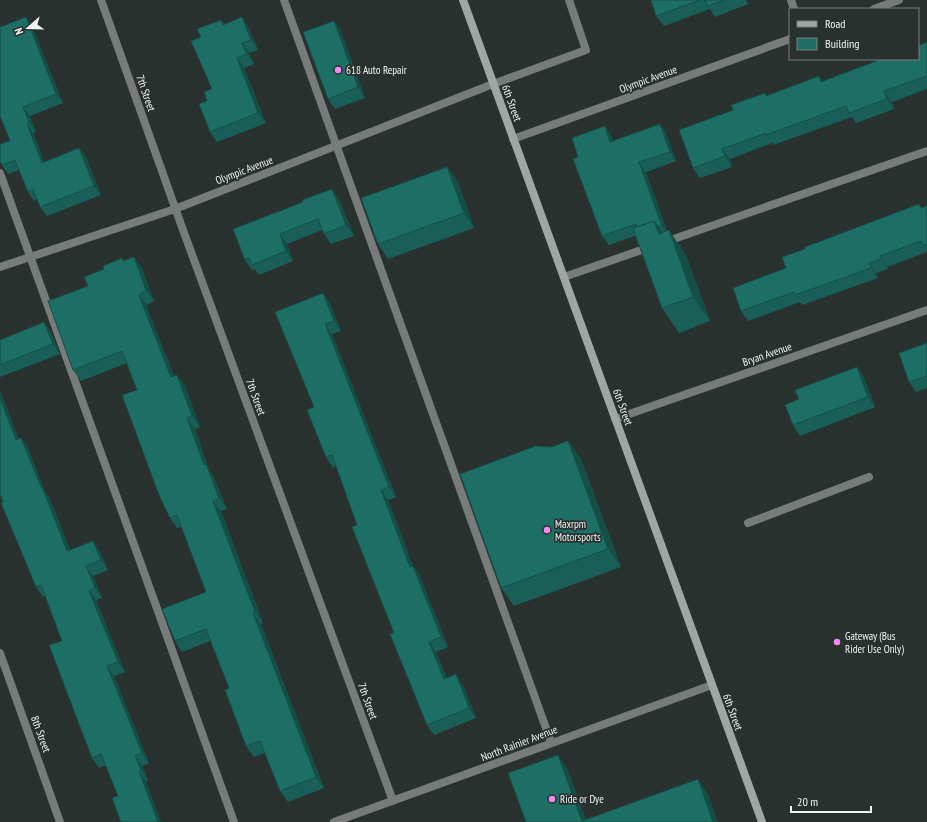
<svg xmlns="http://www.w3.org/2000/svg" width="927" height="822" font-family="'PT Sans Narrow',sans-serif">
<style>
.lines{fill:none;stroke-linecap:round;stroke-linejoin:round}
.service{stroke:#777b7a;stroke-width:8}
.minor{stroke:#777b7a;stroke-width:8}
.secondary{stroke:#9fa6a5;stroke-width:8}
.wall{fill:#195f58}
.shaded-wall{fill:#144e47}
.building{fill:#1d6f66;stroke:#144e47}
.poi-dot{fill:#f389f1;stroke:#29312f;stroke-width:1.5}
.labels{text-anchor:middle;stroke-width:3.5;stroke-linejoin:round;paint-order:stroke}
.poi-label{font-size:11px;fill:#eff4f3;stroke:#29312f;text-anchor:start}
.street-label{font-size:11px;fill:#eff4f3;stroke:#29312f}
</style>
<rect width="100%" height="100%" fill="#29312f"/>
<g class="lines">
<path class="service" d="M284 0 551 742
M493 84 586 50 569 0
M0 173 234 822
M665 242 927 151
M564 277 650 247
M748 523 869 477"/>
<path class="minor" d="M101 0 183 230 393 801
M791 0 794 9
M874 9 899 0
M513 139 790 39
M0 267 175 209 493 84
M615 419 927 310
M0 653 60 822
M334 822 712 685"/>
<path class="secondary" d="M463 0 762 822"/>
</g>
<path class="wall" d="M651 0H746L748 4 715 17 710 9 664 26 656 16Z
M221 20 224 24 249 28 258 50 249 53 254 64 244 68 266 123 217 142 210 132 207 101 212 89 201 37Z
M334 21 341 31 365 98 335 109 328 99Z
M32 26 63 103 30 116 36 132 33 133 44 162 79 148 86 157 101 195 47 216 40 207 37 199 34 201 28 192 19 170 8 174 2 165 10 141Z
M927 42V89L892 102 894 109 856 123 852 117 773 145 772 143 730 159 732 167 700 178 693 168 733 110 765 93 767 96 819 76 822 81Z
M660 124 666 133 676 161 646 172 667 231 686 255 710 321 679 333 662 308 635 236 609 245 602 236 578 157 611 135 613 141Z
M458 181 474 228 388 259 378 244Z
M339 199 354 236 331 244 324 234 322 230 287 244 293 261 259 275 255 269 252 270 245 260 233 229Z
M919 204 922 208 927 206V252L887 267 888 269 876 273 878 278 802 305 800 302 748 321 741 311 786 268 805 249Z
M122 258 124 261 142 268 154 301 147 305V308L174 376 177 375 185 386 200 427 195 429 209 470 213 475 227 509 221 511 263 623 261 624 324 788 288 802 280 791 265 753 254 757 246 746 229 688 210 641 182 652 175 641 206 592 181 527 177 528 170 518 137 390 127 363 81 381 73 370 88 286 104 269Z
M330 303 341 331 332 334 396 497 388 500 413 566 420 576 448 647 436 652 447 678 463 685 476 718 434 735 427 725 394 633 357 525 336 466 333 468 326 457 314 407 275 312Z
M51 332 60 354 0 377V340Z
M927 343V388L916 392 909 382Z
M857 367 864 377 875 407 800 436 793 425 799 399Z
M21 438 28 448 45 492 49 497 70 550 100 551 108 570 93 576 102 598 96 600 125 672 114 676 149 763 142 766 148 780 118 796 106 765 99 768 92 758 62 641 45 596 43 597 36 587 3 502 19 439Z
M568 441 581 459 621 567 514 606 501 588 551 447Z"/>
<path class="shaded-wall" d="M26 17 32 26 63 103 56 94Z
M242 17 249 28 258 50 251 40Z
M334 21 341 31 365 98 358 87Z
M242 43 249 53 254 64 247 54Z
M237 58 244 68 266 123 258 113Z
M884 91 892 102 894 109 887 99Z
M23 107 30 116 36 132 29 122Z
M27 124 33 133 48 172 42 163Z
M660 124 666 133 676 161 670 152Z
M605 126 611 135 617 151 610 142Z
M79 148 86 157 101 195 94 186Z
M722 149 730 159 732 167 725 156Z
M639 162 646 172 668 235 662 226Z
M447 167 458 181 474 228 464 213Z
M332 189 339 199 354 236 346 225Z
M654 221 672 245 659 234Z
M669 230 686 255 710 321 693 297Z
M280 234 287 244 293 261 286 251Z
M880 256 887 267 888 269 881 259Z
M134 257 142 268 154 301 146 290Z
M869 263 876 273 878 278 871 268Z
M323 293 330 303 341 331 334 321Z
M139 295 147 305V308L178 388 171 377 140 298Z
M44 322 51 332 60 354 53 344Z
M325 324 332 334 396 497 389 487Z
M857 367 864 377 875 407 868 397Z
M177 375 185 386 200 427 192 416Z
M0 390 23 450 16 440 0 398Z
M187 418 195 429 209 470 213 475 227 509 219 498 204 465Z
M21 438 28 448 45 492 49 497 74 561 67 551Z
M568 441 581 459 621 567 608 549Z
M381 490 388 500 413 566 420 576 448 647 441 637 410 567Z
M213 501 221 511 263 623 255 612Z
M93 541 100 551 108 570 101 560Z
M86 566 93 576 102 598 95 588Z
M89 591 96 600 125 672 118 662Z
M253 613 261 624 324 788 316 777Z
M429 642 436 652 451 689 444 679Z
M107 666 114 676 149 763 142 753Z
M456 674 463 685 476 718 469 708Z
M558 755 568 770 587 822 582 821Z
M135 756 142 766 148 780 141 770Z
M139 771 146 781 161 822H158Z
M698 779 708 794 718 822H713Z"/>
<path class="building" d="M651 0H700L656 16Z
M705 0H725L708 6Z
M26 17 56 94 23 107 29 122 27 124 42 163 79 148 94 186 40 207 33 189 28 192 15 160 2 165 0 161V144L10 141 0 116V27Z
M242 17 251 40 242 43 247 54 237 58 258 113 210 132 199 104 207 101 204 92 212 89 191 41 201 37 197 29 221 20 223 25Z
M334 21 358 87 328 99 303 32Z
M927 42V76L884 91 887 99 849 113 846 106 766 135V133L722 149 725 156 693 168 679 130 733 110 731 105 765 93 766 96 819 76 821 82 882 59H918V46Z
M660 124 670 152 639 162 662 226 659 227 654 221 637 227 636 224 602 236 573 159 578 157 572 138 605 126 610 142Z
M447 167 464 213 378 244 361 198Z
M332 189 346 225 324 234 318 219 280 234 286 251 252 265 249 258 245 260 233 229 303 202 302 200Z
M919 204 921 208 927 206V244L923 245 921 241 880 256 881 259 869 263 871 268 795 295 794 292 741 311 733 288 786 268 782 257 805 249V247Z
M654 221 659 234 669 230 693 297 662 308 633 228Z
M134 257 146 290 139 295 140 298 171 377 177 375 192 416 187 418 204 465 206 464 219 498 213 501 255 612 253 613 316 777 280 791 260 741 246 746 225 690 229 688 206 629 175 641 162 609 206 592 177 515 170 518 159 495 122 395 137 390 122 351 73 370 48 301 88 286 84 277 104 269 103 266 122 258 123 261Z
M323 293 334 321 325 324 389 487 381 490 410 567 413 566 441 637 429 642 444 679 456 674 469 708 427 725 390 634 394 633 352 527 357 525 332 455 326 457 307 410 314 407 275 312Z
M44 322 53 344 0 365V340Z
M927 343V376L909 382 899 353Z
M857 367 868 397 793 425 785 405 799 399 795 390Z
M0 398 16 440 21 438 41 487H42L67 551 93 541 101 560 86 566 95 588 89 591 118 662 107 666 142 753 135 756 141 770 139 771 158 822H121L112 798 118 796 101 754 92 758 49 645 62 641 41 585 36 587 1 503 3 502 0 494Z
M568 441 608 549 501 588 460 474 536 446 551 447Z
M558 755 582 821 698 779 713 822H526L508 773Z"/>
<g class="poi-dot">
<circle cx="338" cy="70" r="4"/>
<circle cx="547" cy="530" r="4"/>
<circle cx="837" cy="642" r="4"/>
<circle cx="552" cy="799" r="4"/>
</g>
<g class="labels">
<g class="poi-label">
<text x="346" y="74">618 Auto Repair</text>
<text x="555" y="528">Maxrpm<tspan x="555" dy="13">Motorsports</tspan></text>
<text x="845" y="640">Gateway (Bus<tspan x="845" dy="13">Rider Use Only)</tspan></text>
<text x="560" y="803">Ride or Dye</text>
</g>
<g class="street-label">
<text transform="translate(648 79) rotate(-20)" y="4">Olympic Avenue</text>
<text transform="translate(146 93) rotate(71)" y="4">7th Street</text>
<text transform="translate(512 103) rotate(70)" y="4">6th Street</text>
<text transform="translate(244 170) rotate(-21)" y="4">Olympic Avenue</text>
<text transform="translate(767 354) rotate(-19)" y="4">Bryan Avenue</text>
<text transform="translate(256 397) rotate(70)" y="4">7th Street</text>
<text transform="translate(623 407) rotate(70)" y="4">6th Street</text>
<text transform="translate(368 701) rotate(70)" y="4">7th Street</text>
<text transform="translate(733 712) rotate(70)" y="4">6th Street</text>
<text transform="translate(41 734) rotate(70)" y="4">8th Street</text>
<text transform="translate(519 743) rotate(-21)" y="4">North Rainier Avenue</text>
</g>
</g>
<rect x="789" y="8" width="130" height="52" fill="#29312f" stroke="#787f7d"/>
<rect x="797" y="21" width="20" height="6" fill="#9fa6a5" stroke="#787f7d"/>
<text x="825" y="28" font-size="12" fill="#eff4f3">Road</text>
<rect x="797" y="38" width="20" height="12" fill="#1d6f66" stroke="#787f7d"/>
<text x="825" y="48" font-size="12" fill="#eff4f3">Building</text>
<g transform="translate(28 28) rotate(250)" stroke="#29312f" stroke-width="3" paint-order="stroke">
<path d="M0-3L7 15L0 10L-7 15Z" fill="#eff4f3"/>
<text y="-6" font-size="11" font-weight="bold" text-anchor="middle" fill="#eff4f3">N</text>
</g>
<path d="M791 806v6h80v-6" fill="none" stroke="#eff4f3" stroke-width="2"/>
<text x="797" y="806" font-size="12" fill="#eff4f3" stroke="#29312f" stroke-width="3" paint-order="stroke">20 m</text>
</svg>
